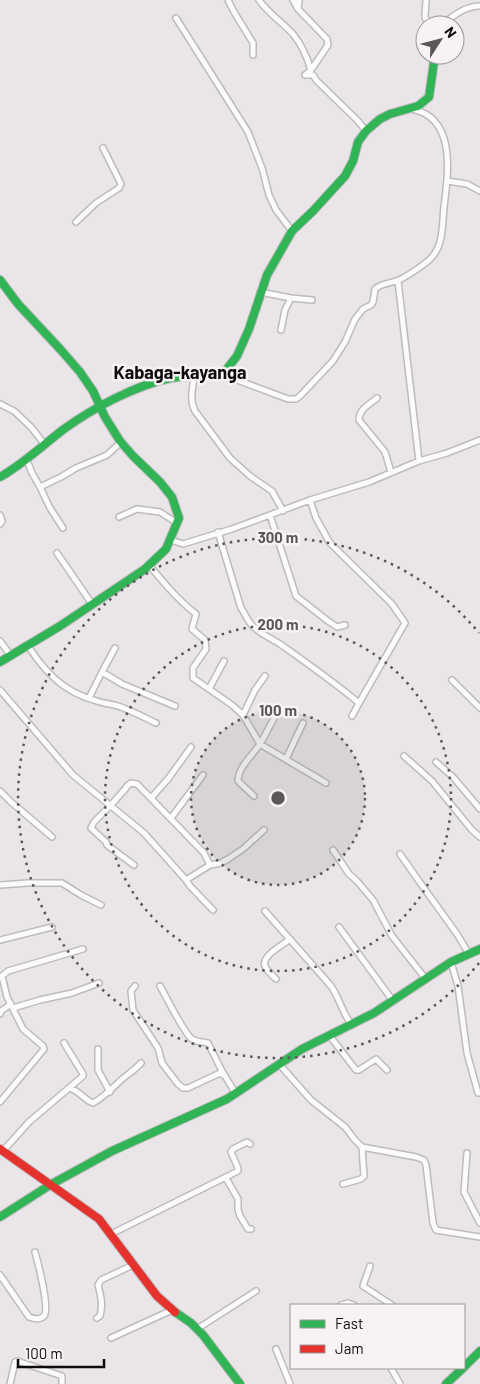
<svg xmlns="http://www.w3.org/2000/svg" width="480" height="1384" font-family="Barlow,sans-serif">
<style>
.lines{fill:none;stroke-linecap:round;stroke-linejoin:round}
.street-casing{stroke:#bebbbd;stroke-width:8}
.fast-casing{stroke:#bebbbd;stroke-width:10}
.jam-casing{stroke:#bebbbd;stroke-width:10}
.street{stroke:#fcfbfc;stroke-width:5}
.fast{stroke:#30b455;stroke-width:8}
.jam{stroke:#e5322d;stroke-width:8}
.ring{fill:none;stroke:#5a5759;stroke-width:2.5;stroke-dasharray:2.5 5}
.labels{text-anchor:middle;stroke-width:5;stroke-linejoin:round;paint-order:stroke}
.quarter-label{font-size:18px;font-weight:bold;fill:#0d0b0c;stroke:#f8f2f5}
.centre{fill:#5a5759;stroke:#f8f2f5;stroke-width:2.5}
.ring-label{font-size:15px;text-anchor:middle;font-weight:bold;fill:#5a5759;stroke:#f8f2f5;stroke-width:5;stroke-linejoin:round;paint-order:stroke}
</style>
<rect width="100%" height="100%" fill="#eae5e8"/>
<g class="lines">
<g class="street-casing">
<path id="street" d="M228 0 234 12 253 43V55
M259 0C268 13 282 22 293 34 302 45 307 57 311 70
M293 0 298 9
M299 0 298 9 327 39 328 45 311 70 305 75
M426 0 425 18 431 25
M176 18 248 132 262 168 269 195 276 210 292 231
M441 25C454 16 464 6 480 6
M305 75H313L316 80 358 121 366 131
M447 181 467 184 480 191
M76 222 96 203 119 188 121 184 103 148
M398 281 419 461
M260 292 291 298 312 300
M281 330 285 310 291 298
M221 374 288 399H296L300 396 333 361 345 342 355 319 363 309 371 305 373 302 375 289C382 283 388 284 396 281 402 280 427 263 431 258 444 245 442 224 444 207 448 174 457 118 412 109
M194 376C193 388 189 400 195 411L230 458 250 476 272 491 283 511
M377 398C369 405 359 409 359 420L385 452 391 472
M0 404 14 411 31 427 45 445
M26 458 32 473 40 487 61 477 76 468 107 455 121 442
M40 487 50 508 63 528
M310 500 316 518 330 543 392 604 405 623 359 703
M0 515 2 521 0 524
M270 515 296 596 328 621 337 627 345 625
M119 517 137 509 160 512 177 523
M218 532 241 608C245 613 247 620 251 624 258 633 271 638 280 644 307 663 334 682 359 703L352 716
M171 540 183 544 232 529 310 500 369 482 419 461 447 453 480 440
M57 553 92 604
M149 565C164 583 178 600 196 614L192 629 205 640 206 649 193 668V678L232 705 243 715 260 744 326 783
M0 641 11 656
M28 646C51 681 72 698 114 705 125 707 145 718 156 723
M102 672 115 648
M452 680 480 708
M209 689 224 661
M0 690 73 775 144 833 186 880 210 865 221 863 228 859 243 849 264 830
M89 698 102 672 122 684 175 706
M243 715 255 690 265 676
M404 756 432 781 472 830 480 837
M286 759 303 723
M436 762 453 777 480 809
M0 791 11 802 52 837
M254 796 238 781C238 767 253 755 260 744 266 734 271 723 277 713
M151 798 168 779 191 747
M171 818 203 775
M333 850 349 874 357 881 373 900 392 936 425 978
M400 854 421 884 457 934 469 954
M134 865 107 845 106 842 91 828 94 822 111 805 126 788 127 786 131 783 137 784 204 853 210 865
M186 880 190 886 213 910
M0 885 28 883H62L81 895 101 905
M265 911 331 986C340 999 342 1013 352 1025
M339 927 393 1001
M0 940 52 927
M451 962 458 986 467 1053 478 1093H480
M276 979C272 975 267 971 265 966 261 956 283 945 290 939
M135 986 131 991 133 1010 158 1048 162 1063 178 1084 183 1088H188L220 1073 225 1076 236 1094
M160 986C167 998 183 1032 192 1039 196 1042 203 1042 208 1043L224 1075
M13 1008 40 1000 72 993 99 983
M0 1014 1 1011 11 1004
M329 1035 356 1070H359L376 1059 387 1070
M64 1043 83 1074V1076L69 1088
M98 1049V1070L110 1092
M280 1065 311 1100 345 1127 355 1140 362 1147 416 1157 424 1160 426 1165 433 1223 436 1230 480 1237
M0 1102 44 1049 43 1046 23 1029 7 997 2 976 8 971 83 949
M3 1151 29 1122 69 1088C79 1090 84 1100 93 1103 104 1097 109 1091 119 1082 126 1075 134 1071 141 1063
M467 1153 464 1192 480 1223
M226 1178 238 1199V1209L240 1216 248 1229H251
M343 1184 361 1179 364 1176 362 1147
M111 1234 238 1171V1168L231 1152 233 1149 247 1142 250 1144
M370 1266 363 1286 392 1305
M0 1275 29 1317C34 1319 40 1320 44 1316 50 1309 38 1263 35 1252
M341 1305 348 1303 354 1305
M97 1318 100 1316C103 1305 101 1296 98 1285L101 1280 133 1265
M197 1329 256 1291
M111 1338 172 1310
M276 1349 290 1384
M391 1368 400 1384
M10 1384 15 1362 17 1361 62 1376V1384"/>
</g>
<g class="fast-casing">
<path id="fast" d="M0 280 18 304 60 349 80 372 93 391 105 417 120 441 133 456 160 482 172 497 179 518 166 549 145 569 60 626 0 662
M0 477C23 464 43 445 64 429 93 408 136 385 171 378 187 375 204 375 220 374L226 370 237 356 249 329 267 275 292 231 313 211 345 176 353 161 358 142 366 131 380 119 390 114 418 106 429 97 435 55
M0 1217 50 1185 112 1151 227 1099 302 1049 374 1013 451 962 480 949
M175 1312 191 1323 203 1335 240 1384
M464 1367 480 1351
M446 1384 463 1368"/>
</g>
<g class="jam-casing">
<path id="jam" d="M0 1149 99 1219 157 1296 175 1312"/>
</g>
<use href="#street" class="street"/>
<use href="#fast" class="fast"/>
<use href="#jam" class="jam"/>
</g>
<circle cx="278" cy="798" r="87" fill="#5a5759" fill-opacity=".12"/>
<g class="ring">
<circle cx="278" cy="798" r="87"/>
<circle cx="278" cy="798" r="173"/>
<path d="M479 963A260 260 0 1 1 479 633"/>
</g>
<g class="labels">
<g class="quarter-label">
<text x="180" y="379">Kabaga-kayanga</text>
</g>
</g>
<circle cx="278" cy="798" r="8" class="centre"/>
<g class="ring-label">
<text x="278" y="543">300 m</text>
<text x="278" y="630">200 m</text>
<text x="278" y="716">100 m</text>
</g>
<rect x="290" y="1304" width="175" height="65" fill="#f8f2f5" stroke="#9a9698"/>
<rect x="300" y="1320" width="25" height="8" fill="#30b455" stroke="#9a9698"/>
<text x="335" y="1329" font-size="15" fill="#0d0b0c">Fast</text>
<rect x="300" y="1345" width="25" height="8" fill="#e5322d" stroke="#9a9698"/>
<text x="335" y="1354" font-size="15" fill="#0d0b0c">Jam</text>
<g transform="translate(440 40) rotate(54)"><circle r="24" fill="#f8f2f5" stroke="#9a9698"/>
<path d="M0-4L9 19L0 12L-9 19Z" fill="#5a5759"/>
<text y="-8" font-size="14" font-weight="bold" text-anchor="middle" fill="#0d0b0c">N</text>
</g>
<path d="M18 1359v8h86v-8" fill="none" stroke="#0d0b0c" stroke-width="2.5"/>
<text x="25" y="1359" font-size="15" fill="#0d0b0c" stroke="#f8f2f5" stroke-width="4" paint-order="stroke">100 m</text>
</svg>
